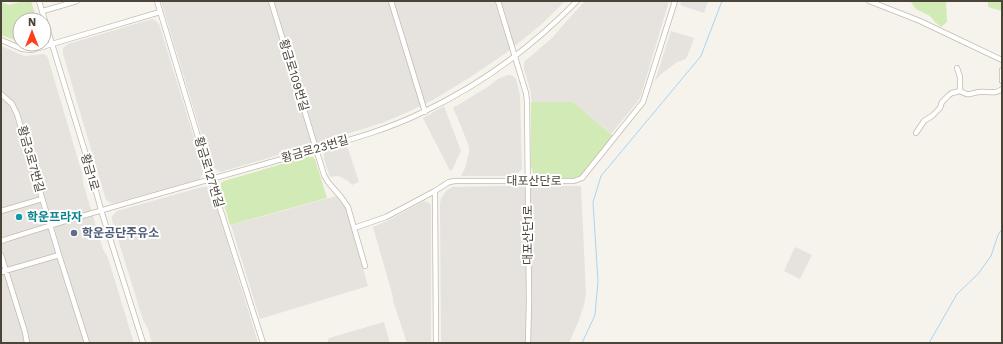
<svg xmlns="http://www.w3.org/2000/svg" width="1003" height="344" font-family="'Work Sans','Noto Sans KR',sans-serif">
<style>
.industrial{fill:#e6e2dd}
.green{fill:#d2eab5}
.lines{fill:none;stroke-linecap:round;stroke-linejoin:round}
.stream{stroke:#a9d4f2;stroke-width:1}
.minor-casing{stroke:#c2bbae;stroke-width:6}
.minor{stroke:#fff;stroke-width:4.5}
.culture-dot{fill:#0f9aa8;stroke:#fff;stroke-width:1.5}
.service-dot{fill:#5c6f8a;stroke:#fff;stroke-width:1.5}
.labels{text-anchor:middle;stroke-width:4;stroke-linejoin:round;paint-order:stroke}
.street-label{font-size:12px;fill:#4b4439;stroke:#fff}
.culture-label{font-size:12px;font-weight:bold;fill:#0d838f;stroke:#fff;text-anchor:start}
.service-label{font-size:12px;font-weight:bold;fill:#4e5e75;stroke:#fff;text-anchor:start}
</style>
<rect width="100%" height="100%" fill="#f6f3ec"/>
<path class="industrial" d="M161 1H565L543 23 526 37 506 53 469 78 433 100 410 111 382 123 305 147 221 172 211 166Z
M585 1H669L641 95 638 101 611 134 573 102H532L530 89 524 69V63L525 61 553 37 564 24Z
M681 1H708L704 13 680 5Z
M152 19 155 20 159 24 204 170 200 179 114 203H111L106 200 105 197 63 54V48L68 44Z
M671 31 694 38 691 47 686 59 677 62 660 75 655 81Z
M1 46 22 55 25 56 43 54 46 55 48 58 82 173 83 183 103 249 108 258 134 343H1Z
M507 75H512L516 79 520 95 522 169 515 176H461L465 168 469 152V147L461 126 453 108 489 86 498 79Z
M444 106 461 151 452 170 450 171 423 118Z
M346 143 359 182 352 185 348 181 341 177 337 176 330 177 324 159V153L326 151Z
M505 186H581L586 293 584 305 579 320 569 343H441L440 204 441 198 447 190 453 187Z
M202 187H206L209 188 213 194 242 290 258 343H152L148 329 143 320 112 220V216L117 211Z
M336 196 346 209 368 286 260 319 231 225Z
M424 201 429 203 431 205V343H407L393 301V297L373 227 387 221Z
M795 247 812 255 800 279 784 271Z
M384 322 390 343H328V340L329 338Z"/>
<path class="green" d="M23 1H31L37 20H20V42L1 35V2L9 5Z
M910 1H946L947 22 941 27 935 22 930 16 916 9Z
M988 1H1002V11L988 7Z
M531 102H573L613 136 581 176 575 178H542C534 177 533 174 531 166Z
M306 157H313L315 159 327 198 230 225 220 191C219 186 220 183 224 181Z"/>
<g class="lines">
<path class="stream" d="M582 343 595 315 598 281 593 202 601 176 701 56 722 1
M929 343 957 294 978 274 991 256 998 235 1002 229"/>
<g class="minor-casing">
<path id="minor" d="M39 1 52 44 89 165 101 210 143 343
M157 1 211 180 263 343
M271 1 324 175 328 182 341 197 348 207 365 266
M391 1 425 112
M498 1 526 93 527 102 529 299 528 343
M869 1 920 21 1002 60
M43 11 77 1
M1 40 22 49 32 50 52 44 160 12
M957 68 960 77V91C962 92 965 94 967 94 971 95 975 92 980 92 988 91 995 95 1002 89
M1002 70V81
M1 94 12 104 17 114 59 255 87 343
M916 133 924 121 932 116 940 108 942 102 949 95 952 93 960 91
M1 211 42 199
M354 228 386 217 435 191
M1 241C94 211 188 186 282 159 329 145 379 134 423 112 481 85 533 46 577 1
M1 255 25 332 27 343
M1 272 59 255
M436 343 435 191 449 182 455 181H574L582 178 643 102 675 1"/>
</g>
<use href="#minor" class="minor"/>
</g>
<circle class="culture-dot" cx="19" cy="217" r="4"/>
<circle class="service-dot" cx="74" cy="233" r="4"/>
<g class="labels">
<g class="street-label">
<text transform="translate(294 75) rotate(73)" y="4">황금로109번길</text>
<text transform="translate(315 149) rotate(-16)" y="4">황금로23번길</text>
<text transform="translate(31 159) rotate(74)" y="4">황금3로7번길</text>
<text transform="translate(90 172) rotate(74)" y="4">황금1로</text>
<text transform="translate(209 172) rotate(73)" y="4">황금로127번길</text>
<text x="534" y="185">대포산단로</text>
<text transform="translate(528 235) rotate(-90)" y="4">대포산단1로</text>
</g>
<g class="culture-label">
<text x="27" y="221">학운프라자</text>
</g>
<g class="service-label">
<text x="82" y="237">학운공단주유소</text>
</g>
</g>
<rect width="1003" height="344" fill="none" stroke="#4b4439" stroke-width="4"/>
<g transform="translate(32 32)"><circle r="19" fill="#ffffff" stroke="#b7b4b0"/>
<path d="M0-3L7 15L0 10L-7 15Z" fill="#fc3f1d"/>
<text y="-6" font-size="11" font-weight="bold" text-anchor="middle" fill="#4b4439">N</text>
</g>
</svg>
